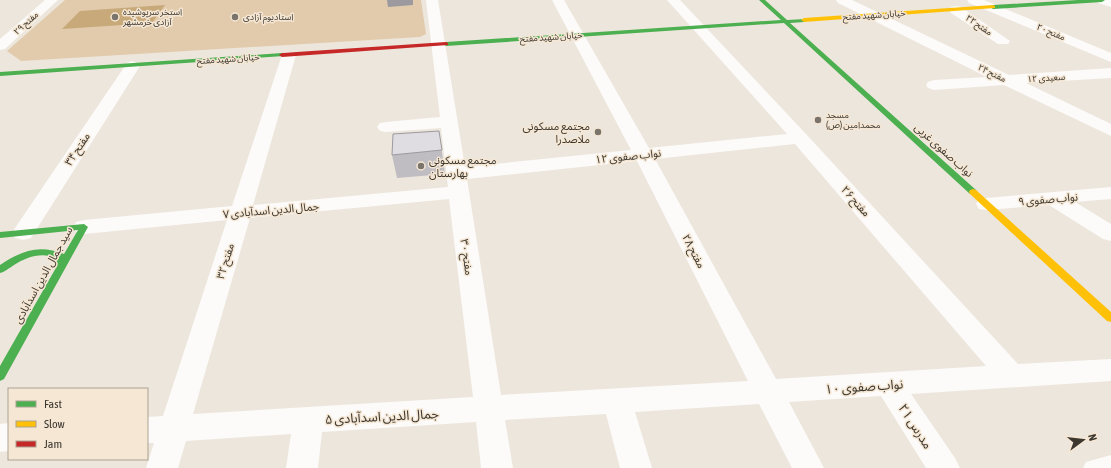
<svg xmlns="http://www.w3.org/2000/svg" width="1111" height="468" font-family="'Asap Condensed','Noto Sans Arabic',sans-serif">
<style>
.green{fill:#e1cbac}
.water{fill:#c8a97a}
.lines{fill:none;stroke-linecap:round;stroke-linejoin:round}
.lane{fill:#fcfbfa;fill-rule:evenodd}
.street{fill:#fcfbfa;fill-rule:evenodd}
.fast{fill:#4caf50;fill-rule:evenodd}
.slow{fill:#ffc107;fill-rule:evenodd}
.jam{fill:#c62828;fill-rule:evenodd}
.wall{fill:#c0bdc2}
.shaded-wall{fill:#9c9a9e}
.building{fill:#dfdce2;stroke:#9c9a9e}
.poi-dot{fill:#7a746c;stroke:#f5e7d4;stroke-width:1.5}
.labels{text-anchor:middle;stroke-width:3;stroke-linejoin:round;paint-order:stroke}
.far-poi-label{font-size:9px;fill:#3c372f;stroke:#f5e7d4;text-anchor:start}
.far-street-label{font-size:9px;fill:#3c372f;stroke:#f5e7d4}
.poi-label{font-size:11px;fill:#3c372f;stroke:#f5e7d4;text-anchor:end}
.street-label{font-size:11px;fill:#3c372f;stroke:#f5e7d4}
.near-street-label{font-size:13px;fill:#3c372f;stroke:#f5e7d4}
</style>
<rect width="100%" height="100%" fill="#ede6dc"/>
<path class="green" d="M65 0H421L426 34 420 37 21 61 7 51Z"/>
<path class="water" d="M165 5 152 23 62 29 80 11Z"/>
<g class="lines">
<path class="lane" d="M1111 455V468H1083L1086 462Z"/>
<path class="street" d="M45 0H58L5 49 0 50V39Z
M426 0H438L465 167 631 150 552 0H564L649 148 787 134 667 0H680L806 134 1018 364 1111 359V381L911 394 955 458 960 468H926L881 396 789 402 824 468H792L759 404 635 412 652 468H620L606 414 505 420 513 468H481L476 422 322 432 318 468H286L291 434 186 441 178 468H146L154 443H147V417L163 416 227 220 84 234 76 232 73 227 76 222 84 220 232 206 282 55 284 52H294L296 55 253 205 448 187 441 128 386 132 380 131 377 127 380 123 386 122 440 117ZM795 144 986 366 776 379 655 159ZM637 161 748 381 501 395 467 179ZM449 199 473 397 193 414 250 218Z
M836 0H852L1009 75 1111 68V78L1026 83 1111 124V136L1004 85 934 90 928 88 926 85 928 82 934 80 987 77 838 3Z
M967 0H984L1111 53V62L969 3Z
M1096 0H1111V7L1098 3Z
M956 6 961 7 1010 41 1008 44H998L951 13 950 10 951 7Z
M132 61 137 63 140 66 31 238 23 240 15 238 12 233 15 228 127 63Z
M1111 187V199L1075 202 1111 224V241L1103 239 1049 205 986 210 979 209 976 204 979 199 986 198Z
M9 423V451L0 452V424Z"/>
<path class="fast" d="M759 0H765L787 20 806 19V21L804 22 790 23 976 190 977 192 976 194H970L784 23 446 46 443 44 446 42 781 20Z
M1078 0H1105L1102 2 993 9 990 7 993 5Z
M282 53 285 55 284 56 0 76V72Z
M84 224 88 227 4 379 0 381V366L57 266 56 258C41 252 27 257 14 265 9 268 5 272 0 273V265C21 251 39 244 64 254L78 230 0 238V232Z"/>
<path class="slow" d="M993 5 995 6V8L804 22 801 20 804 18Z
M973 189 976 190 1111 312V322L1107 321 970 194 969 192 970 190Z"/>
<path class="jam" d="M446 42 448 43V45L282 57 279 55 282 53Z"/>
</g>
<path class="wall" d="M439 131 445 174 397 178 392 155Z"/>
<path class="shaded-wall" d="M387 0H413V5L388 7Z"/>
<path class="building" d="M439 131 442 150 392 155 393 134Z"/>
<g class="poi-dot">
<circle cx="115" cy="17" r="4"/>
<circle cx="235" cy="17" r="4"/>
<circle cx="818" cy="120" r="4"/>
<circle cx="598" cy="132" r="4"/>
<circle cx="421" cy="166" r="4"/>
</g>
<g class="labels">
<g class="far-poi-label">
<text x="123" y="15">استخر سرپوشیده<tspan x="123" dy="10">آزادی خرمشهر</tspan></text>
<text x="243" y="20">استادیوم آزادی</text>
<text x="826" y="118">مسجد<tspan x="826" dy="10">محمدامین (ص)</tspan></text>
</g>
<g class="far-street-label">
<text transform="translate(874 15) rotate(-4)" y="3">خیابان شهید مفتح</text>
<text transform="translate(26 23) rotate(-42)" y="3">مفتح ۲۹</text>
<text transform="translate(979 25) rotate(34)" y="3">مفتح ۲۲</text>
<text transform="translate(1051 32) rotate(23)" y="3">مفتح ۲۰</text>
<text transform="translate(551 37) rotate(-4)" y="3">خیابان شهید مفتح</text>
<text transform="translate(228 59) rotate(-4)" y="3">خیابان شهید مفتح</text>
<text transform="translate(992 73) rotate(26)" y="3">مفتح ۲۴</text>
<text transform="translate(1046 78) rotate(-4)" y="3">سعیدی ۱۲</text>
</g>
<g class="poi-label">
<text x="590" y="130">مجتمع مسکونی<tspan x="590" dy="13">ملاصدرا</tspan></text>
<text x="429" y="164" text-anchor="start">مجتمع مسکونی<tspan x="429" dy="13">بهارستان</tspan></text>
</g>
<g class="street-label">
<text transform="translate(77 149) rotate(-57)" y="4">مفتح ۳۴</text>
<text transform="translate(944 150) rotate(42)" y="4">نواب صفوی غربی</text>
<text transform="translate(628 156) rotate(-6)" y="4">نواب صفوی ۱۲</text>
<text transform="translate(1048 199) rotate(-5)" y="4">نواب صفوی ۹</text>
<text transform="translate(856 201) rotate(48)" y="4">مفتح ۲۶</text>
<text transform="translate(271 210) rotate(-5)" y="4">جمال الدین اسدآبادی ۷</text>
<text transform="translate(694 251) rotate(62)" y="4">مفتح ۲۸</text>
<text transform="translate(467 257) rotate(82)" y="4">مفتح ۳۰</text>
<text transform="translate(225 261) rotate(-73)" y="4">مفتح ۳۲</text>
<text transform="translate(43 275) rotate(-61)" y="4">سید جمال الدین اسدآبادی</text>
</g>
<g class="near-street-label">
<text transform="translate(864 386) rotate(-4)" y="5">نواب صفوی ۱۰</text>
<text transform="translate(382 416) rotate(-3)" y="5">جمال الدین اسدآبادی ۵</text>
<text transform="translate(916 426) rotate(57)" y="5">مدرس ۲۱</text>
</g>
</g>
<rect x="8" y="388" width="140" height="72" fill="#f5e7d4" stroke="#aba192"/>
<rect x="16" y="401" width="20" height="6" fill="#4caf50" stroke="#aba192"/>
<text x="44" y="408" font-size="12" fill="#3c372f">Fast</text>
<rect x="16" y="421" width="20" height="6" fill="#ffc107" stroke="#aba192"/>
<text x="44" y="428" font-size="12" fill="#3c372f">Slow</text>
<rect x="16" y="441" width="20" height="6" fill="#c62828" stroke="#aba192"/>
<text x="44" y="448" font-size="12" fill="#3c372f">Jam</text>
<g transform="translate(1083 440) rotate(75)" stroke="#f5e7d4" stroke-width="3" paint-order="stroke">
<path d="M0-3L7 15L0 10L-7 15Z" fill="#3c372f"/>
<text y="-6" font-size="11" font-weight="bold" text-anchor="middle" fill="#3c372f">N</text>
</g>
</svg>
